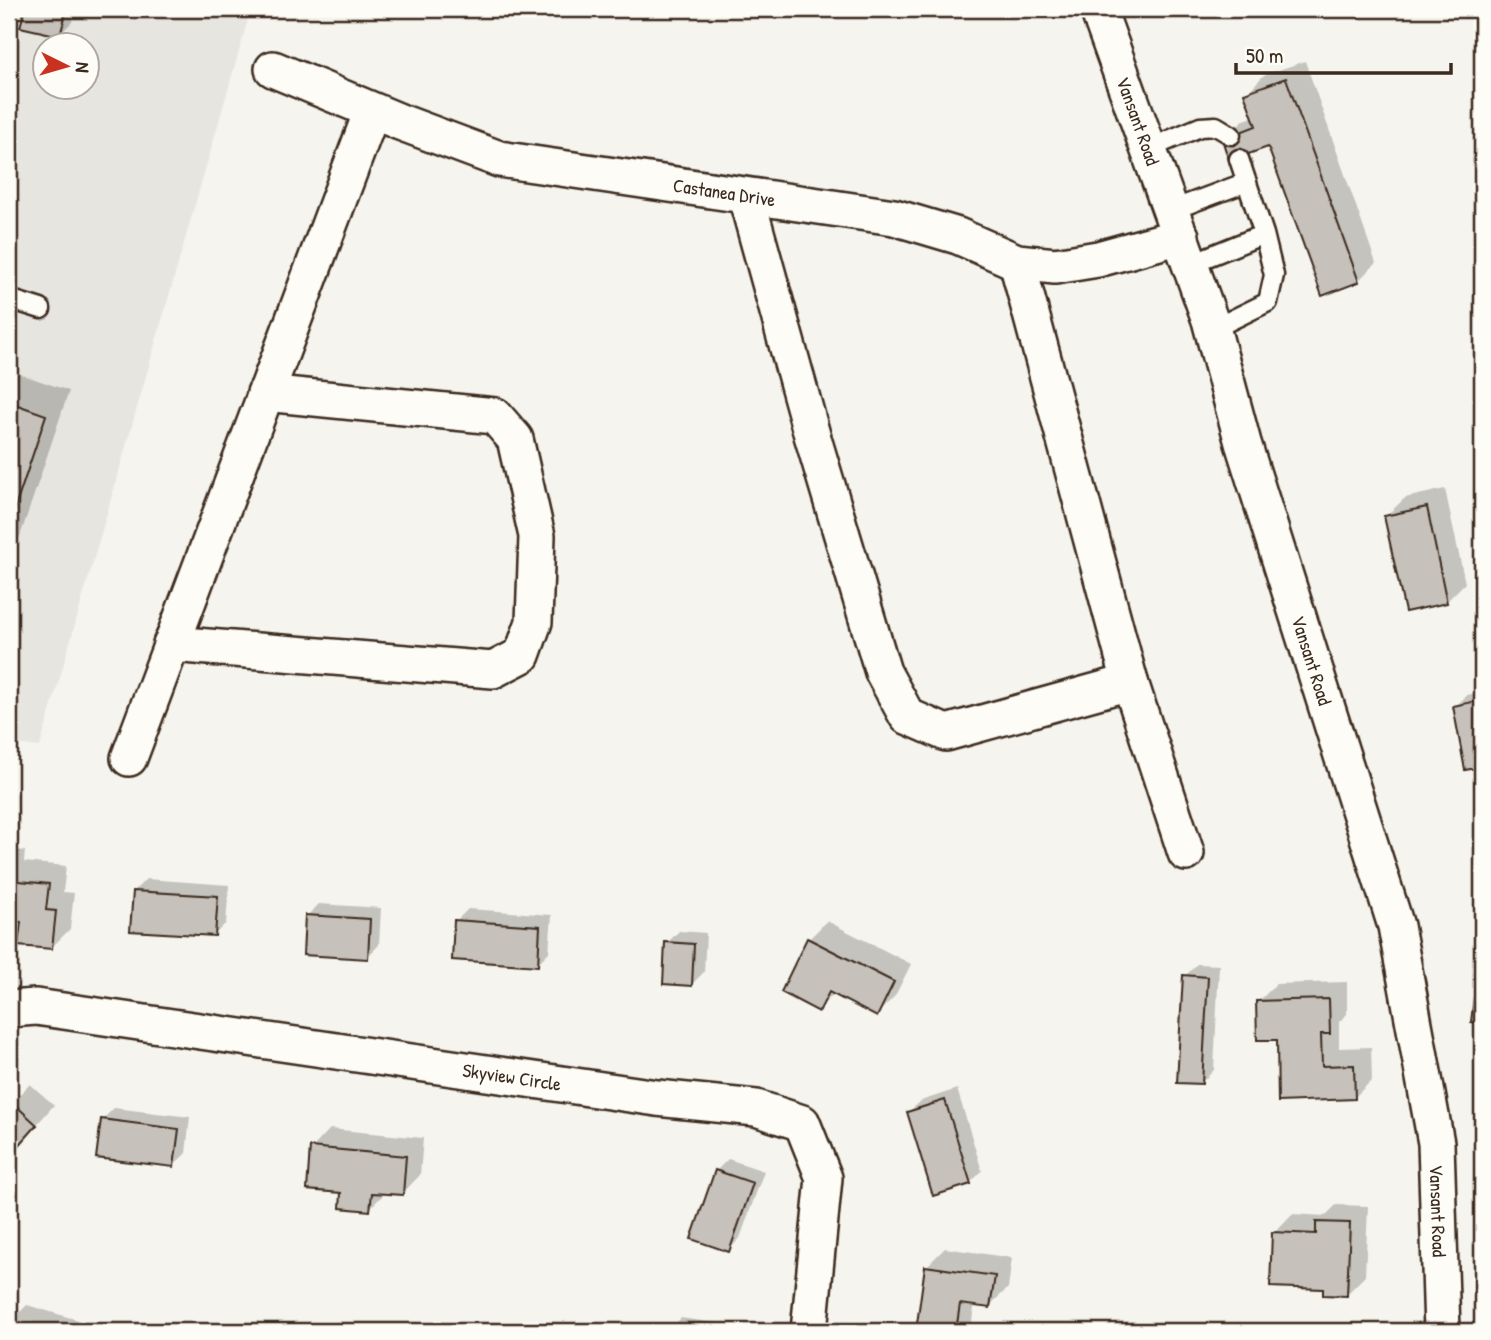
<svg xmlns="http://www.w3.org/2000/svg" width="1491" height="1340" font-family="'Patrick Hand',sans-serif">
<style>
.built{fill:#e7e5df;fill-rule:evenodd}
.shadow{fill:#0003}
.building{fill:#c7c1bb;stroke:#3b2a1e;stroke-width:2}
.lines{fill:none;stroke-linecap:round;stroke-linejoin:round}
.lane-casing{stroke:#3b2a1e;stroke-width:23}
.street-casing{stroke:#3b2a1e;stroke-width:40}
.lane{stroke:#fdfcf7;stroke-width:18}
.street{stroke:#fdfcf7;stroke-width:35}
.labels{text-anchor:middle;stroke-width:6;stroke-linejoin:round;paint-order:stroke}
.street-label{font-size:19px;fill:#3b2a1e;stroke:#fdfcf7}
</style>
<rect width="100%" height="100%" fill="#f5f4ee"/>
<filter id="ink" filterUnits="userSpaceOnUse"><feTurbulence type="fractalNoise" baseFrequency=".0143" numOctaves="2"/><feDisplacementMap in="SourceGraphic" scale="14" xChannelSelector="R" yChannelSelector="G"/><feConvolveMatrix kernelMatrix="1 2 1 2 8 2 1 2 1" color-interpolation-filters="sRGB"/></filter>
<g filter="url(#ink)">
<path class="built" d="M9 9H251L40 747 9 743ZM46 46H88V88H46Z"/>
<path class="shadow" d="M26 9H75L72 22 60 34 23 25Z
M1305 61 1376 263 1358 281 1269 144 1224 139 1242 121 1255 116 1246 94 1264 75Z
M9 370 69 391 9 569Z
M1445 489 1465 583 1447 601 1386 516 1405 498Z
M1482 692V765L1466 768 1455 707 1467 695Z
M9 849 25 851 24 862 66 866 63 892 74 893 70 929 51 948 23 920 9 919Z
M146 879 229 885 226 923 214 935 134 891Z
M319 904 381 908 379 945 367 957 307 916Z
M468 909 552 915 549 952 537 964 456 921Z
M827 921 911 964 895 996 876 1015 835 993 818 1009 809 939Z
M679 931 706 933 704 972 692 984 667 943Z
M1197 964 1219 965 1214 1070 1202 1082 1185 976Z
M1347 982V1014L1339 1022V1048L1371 1047 1372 1080 1354 1098 1258 1002 1276 984Z
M1482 991V1022L1473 1021 1476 998Z
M30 1084 54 1105 9 1156V1105Z
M957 1089 982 1171 970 1183 909 1112 921 1101Z
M114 1108 190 1117 186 1153 174 1165 102 1120Z
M330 1129 423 1138 420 1175 402 1194 386 1192 369 1209 343 1192 312 1148Z
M728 1159 764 1171 740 1238 729 1250 716 1171Z
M1336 1205 1368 1206 1365 1276 1347 1294 1325 1287 1274 1233 1292 1214 1325 1216Z
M945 1248 1012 1258 1008 1288 989 1306 974 1304 971 1331H917L927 1266Z
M27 1305 115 1331H9V1323Z
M681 1318 715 1323 714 1331H669Z"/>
<path class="building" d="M25 9H67L60 36 20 27Z
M1286 78 1359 282 1322 296 1268 147 1229 161 1222 139 1256 126 1244 93Z
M9 402 46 415 9 526Z
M1427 507 1447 603 1405 612 1384 516Z
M1482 700V767L1465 770 1453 706Z
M9 880 49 884 46 910 56 911 52 949 18 946 21 922 9 920Z
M133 891 218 896 215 936 130 931Z
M305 915 370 919 368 959 303 955Z
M454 920 540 926 538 966 452 960Z
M807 938 894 982 877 1017 829 992 819 1012 781 992Z
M665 942 694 944 692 986 663 984Z
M1183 975 1208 977 1202 1084 1177 1083Z
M1474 997 1482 998V1024L1471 1022Z
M1329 999 1330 1034H1321L1322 1066 1354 1065 1355 1099 1278 1102 1277 1040H1257L1256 1001Z
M945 1100 971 1184 933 1196 907 1112Z
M11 1101 37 1125 9 1157V1103Z
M101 1119 179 1129 174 1167 96 1158Z
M310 1147 406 1156 403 1195 372 1193 370 1211 340 1208 341 1193 307 1190Z
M715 1170 753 1183 729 1252 691 1239Z
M1316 1222 1350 1223 1347 1296 1323 1295V1289L1270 1287 1272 1232 1316 1234Z
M925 1266 995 1276 990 1308 960 1304 956 1331H916Z"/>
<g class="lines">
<g class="lane-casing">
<path id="lane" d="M1150 148 1200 127 1216 126 1231 135
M1172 210 1247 182
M1190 264 1264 234
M9 299 41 309
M1213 329 1268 302 1274 275 1264 234 1239 159"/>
</g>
<g class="street-casing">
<g id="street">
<path id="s1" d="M1098 9 1210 320 1243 443 1396 926 1436 1143 1442 1331"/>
<path id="s2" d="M273 69 400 122 499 159 894 217 958 236 1017 262 1055 266 1098 259 1181 236"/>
<path d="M746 196 812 435 883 672 907 716 946 733 1130 682 1017 262"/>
<path d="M171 644 493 670 522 655 534 622 537 536 515 439 495 416 265 393"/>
<path d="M1130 682 1186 853"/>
<path d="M129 758 372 111"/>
<path id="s3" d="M9 1009 36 1007 657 1098 756 1108 802 1123 824 1178 809 1331"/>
</g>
</g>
<use href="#lane" class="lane"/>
<use href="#street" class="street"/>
</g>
</g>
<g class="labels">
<g class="street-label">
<text dy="7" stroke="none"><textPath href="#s1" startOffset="119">Vansant Road</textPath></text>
<text dy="7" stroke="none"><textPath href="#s2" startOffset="471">Castanea Drive</textPath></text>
<text dy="7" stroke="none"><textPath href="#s1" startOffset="686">Vansant Road</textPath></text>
<text dy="7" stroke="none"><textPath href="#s3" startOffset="508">Skyview Circle</textPath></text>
<text dy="7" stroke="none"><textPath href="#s1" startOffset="1253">Vansant Road</textPath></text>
</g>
</g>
<rect width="1491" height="1340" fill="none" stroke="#fdfcf7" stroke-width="35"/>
<rect x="18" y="18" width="1456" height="1305" fill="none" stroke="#3b2a1e" stroke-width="2.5" filter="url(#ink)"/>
<g transform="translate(66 66) rotate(95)"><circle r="33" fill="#fdfcf7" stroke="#afa8a0" stroke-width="2"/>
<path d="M0-5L12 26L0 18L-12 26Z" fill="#c8321e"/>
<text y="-10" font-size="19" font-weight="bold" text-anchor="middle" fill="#3b2a1e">N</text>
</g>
<path d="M1236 63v10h215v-10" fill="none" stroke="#3b2a1e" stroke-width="3.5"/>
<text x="1246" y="63" font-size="21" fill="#3b2a1e" stroke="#fdfcf7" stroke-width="5" paint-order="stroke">50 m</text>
</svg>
